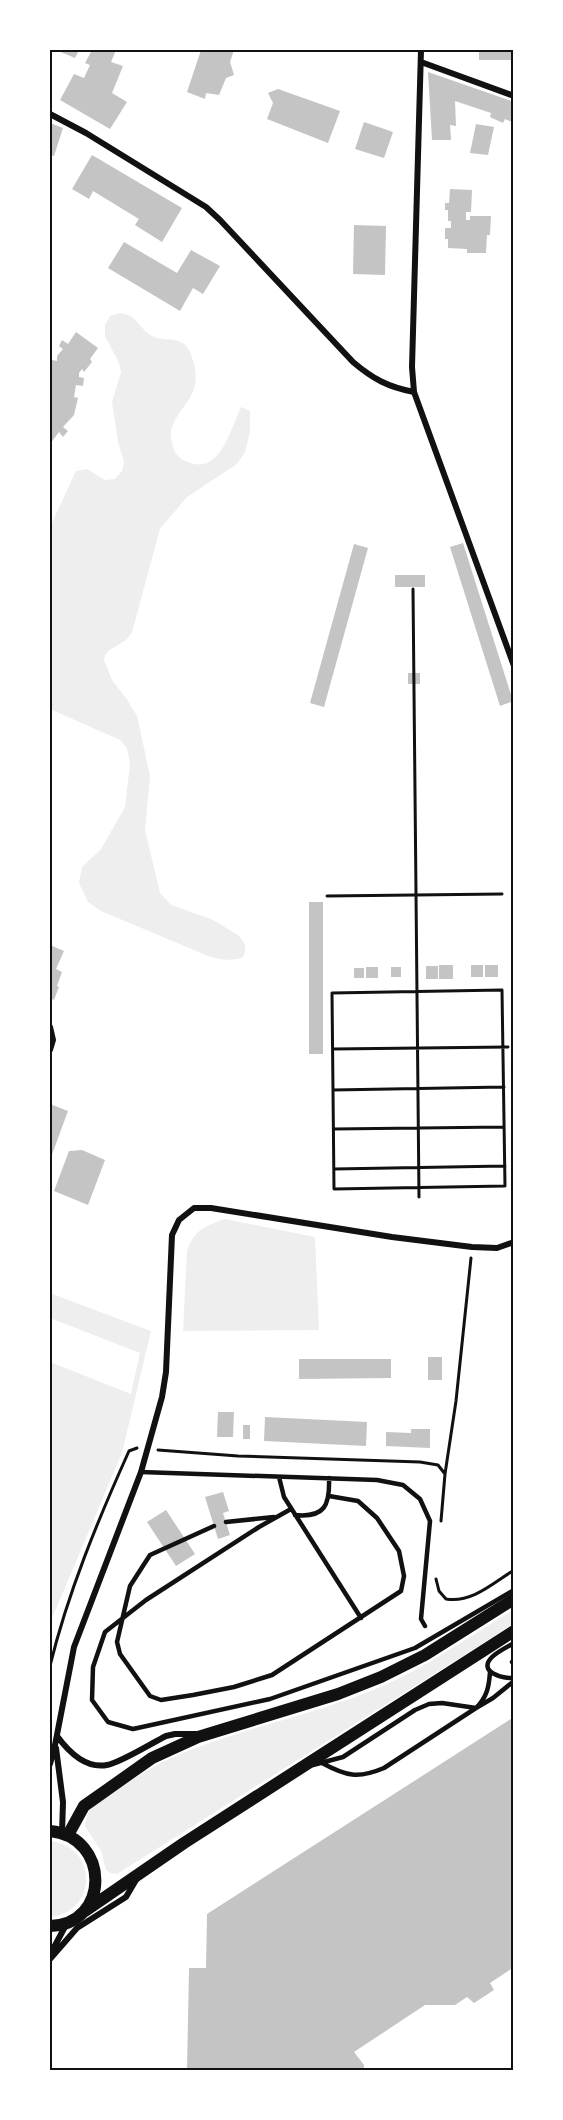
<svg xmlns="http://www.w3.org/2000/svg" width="563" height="2120" font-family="'Sofia Sans Condensed',sans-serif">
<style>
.green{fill:#eee}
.building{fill:#c4c4c4}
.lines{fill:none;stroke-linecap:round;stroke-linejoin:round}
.path{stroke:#111;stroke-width:3}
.service{stroke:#111;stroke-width:4.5}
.minor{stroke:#111;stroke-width:6}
.secondary{stroke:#111;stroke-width:12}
.neatline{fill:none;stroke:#111;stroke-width:2}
</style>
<rect width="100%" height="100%" fill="#fff"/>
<path class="green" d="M120 313C138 315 138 328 152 336 160 341 173 337 183 343 187 346 191 352 192 358 196 367 197 380 194 389 189 405 168 421 171 438 173 450 176 458 188 462 220 476 231 428 241 407L250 411V432L245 452 237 464 187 497 160 529 132 632 126 640 108 651 105 655 104 660 112 680 126 698 137 716 144 748 150 776 145 830 160 893 171 905 211 919 238 935 245 944V953L242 958C230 961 220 960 208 956L101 911 88 902 79 883 82 867 101 849 125 807 130 764 127 748 120 740 50 709V527L76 471 87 469 105 480 115 479 122 471 124 462 118 442 112 402 121 372 119 363 105 336V325L110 316Z
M225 1219 315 1237 319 1330 183 1331 187 1251C194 1230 205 1226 225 1219Z
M50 1293 151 1331 122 1453 50 1623V1362L131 1394 140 1353 50 1318Z
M513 1610V1624L117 1874 110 1873 106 1870 101 1851 85 1826C85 1807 102 1800 116 1791 132 1780 149 1768 167 1760 230 1731 301 1718 366 1693 417 1674 467 1638 513 1610Z
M50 1841C98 1846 98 1912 50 1917Z"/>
<path class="building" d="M56 50H79L75 58Z
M92 50H116L111 62 123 66 112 93 127 102 110 129 60 100 74 74 84 78 90 65 85 63Z
M201 50H234L230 62 234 75 226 78 219 95 206 93 205 99 187 92Z
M479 50H514V60H479Z
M428 72 514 102 512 105 514 106V123L505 119 503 123 490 117 491 113 455 101 456 126 450 125 451 140H432Z
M278 89 340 111 328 143 267 119 273 103 268 93Z
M364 122 393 132 384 158 355 149Z
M50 123 63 128 54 156 50 155Z
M476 124 494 127 488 155 470 153Z
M92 155 182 208 162 242 135 225 139 219 93 191 89 199 72 189Z
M450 189 472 190 471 212H466V220H470V216H491L490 235H487L486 253H467V249L448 248V239H445V228H451V221H448V210H445V203H449Z
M354 225 386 226 385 275 353 274Z
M124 242 177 273 191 250 220 266 203 294 193 288 180 311 108 268Z
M76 332 98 348 90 359 92 362 84 372 82 369 79 373V377L84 378 83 386 76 385 74 397 78 398 74 415 63 427 68 431 63 437 59 432 50 444V391L52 377H50V374L52 360 57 361V356L63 349 59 346 62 340 68 344Z
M463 543 513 701 500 706 450 547Z
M354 544 368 548 324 707 310 703Z
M395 575H425V587H395Z
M408 673H420V684H408Z
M309 902H323V1054H309Z
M50 945 64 951 56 969 62 972 57 986 59 987 54 1000 50 998Z
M439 965H453V979H439Z
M471 965H483V977H471Z
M485 965H498V977H485Z
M426 966H438V979H426Z
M366 967H378V978H366Z
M391 967H401V977H391Z
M354 968H364V978H354Z
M50 1104 68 1111 50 1160Z
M82 1150 105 1160 88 1205 54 1191 69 1151Z
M428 1357H442V1380H428Z
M299 1359H391V1378L299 1379Z
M218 1412H234L233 1437H217Z
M265 1417 367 1422 366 1446 264 1441Z
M243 1425H250V1439H243Z
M411 1429H430V1448L386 1446V1432L411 1433Z
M223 1492 229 1511 223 1513 230 1535 218 1539 205 1497Z
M166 1510 195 1554 176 1566 147 1522Z
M514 1717V1967L490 1983 494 1990 474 2003 467 1997 455 2005H425L354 2052 364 2065V2070H187L189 1968H206L207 1914Z"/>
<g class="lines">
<path class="path" d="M413 589 419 1197
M327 896 502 894
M502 990 505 1186 334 1189 332 993Z
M333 1049 508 1047
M333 1090 504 1087
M334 1129 504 1127
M334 1169 505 1166
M158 1450 238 1456 420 1462 438 1465 445 1474 441 1521
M445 1474 456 1401 471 1258
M436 1579 439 1591 446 1599C472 1603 492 1584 514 1570
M50 1666C68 1592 98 1520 129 1451L137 1448"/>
<path class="service" d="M141 1472 377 1480 403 1485 420 1499 430 1521 421 1619 425 1626
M279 1477 284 1497 361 1618
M291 1509 259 1527 146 1600 105 1632 93 1667 92 1700 108 1722 133 1729 270 1699 415 1648 514 1590
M295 1515C325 1518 330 1505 329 1478
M226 1522 274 1517
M214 1526 150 1555 130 1586 117 1642 120 1654 150 1696 161 1700 193 1695 234 1687 272 1675 401 1591 404 1576 399 1551 377 1518 358 1501 329 1496
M514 1643C507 1647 497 1652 492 1657 477 1672 503 1679 514 1678
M512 1662 514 1661
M322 1763C346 1776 358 1779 384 1768L476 1708C487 1697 489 1687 490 1672
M313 1765 343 1757 415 1710 429 1704 442 1703 476 1708 493 1698 514 1681"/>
<path class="minor" d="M421 50 412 367 414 392 514 666
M421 62 514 96
M50 114 86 133 206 207 220 220 353 362C373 379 388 387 414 392
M50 1027 53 1040 50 1050
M57 1736C68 1751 86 1769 107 1765 120 1763 152 1743 166 1736L175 1734H199
M56 1748 63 1802 62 1833
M50 1764 55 1745 74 1647 141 1472 162 1397 166 1372 172 1235 179 1220 194 1208H211L392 1237 472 1247 497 1248 514 1242
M52 1951 67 1923
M50 1959 77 1928 126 1897 136 1880"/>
<path class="secondary" d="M50 1831C111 1837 110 1925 50 1926
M68 1835 84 1806 152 1758 198 1737 338 1694 381 1677 425 1655 514 1599
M85 1911 184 1843 514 1631"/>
</g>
<rect width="563" height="2120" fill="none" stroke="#ffffff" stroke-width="102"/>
<rect x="51" y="51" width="461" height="2018" class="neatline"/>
</svg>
